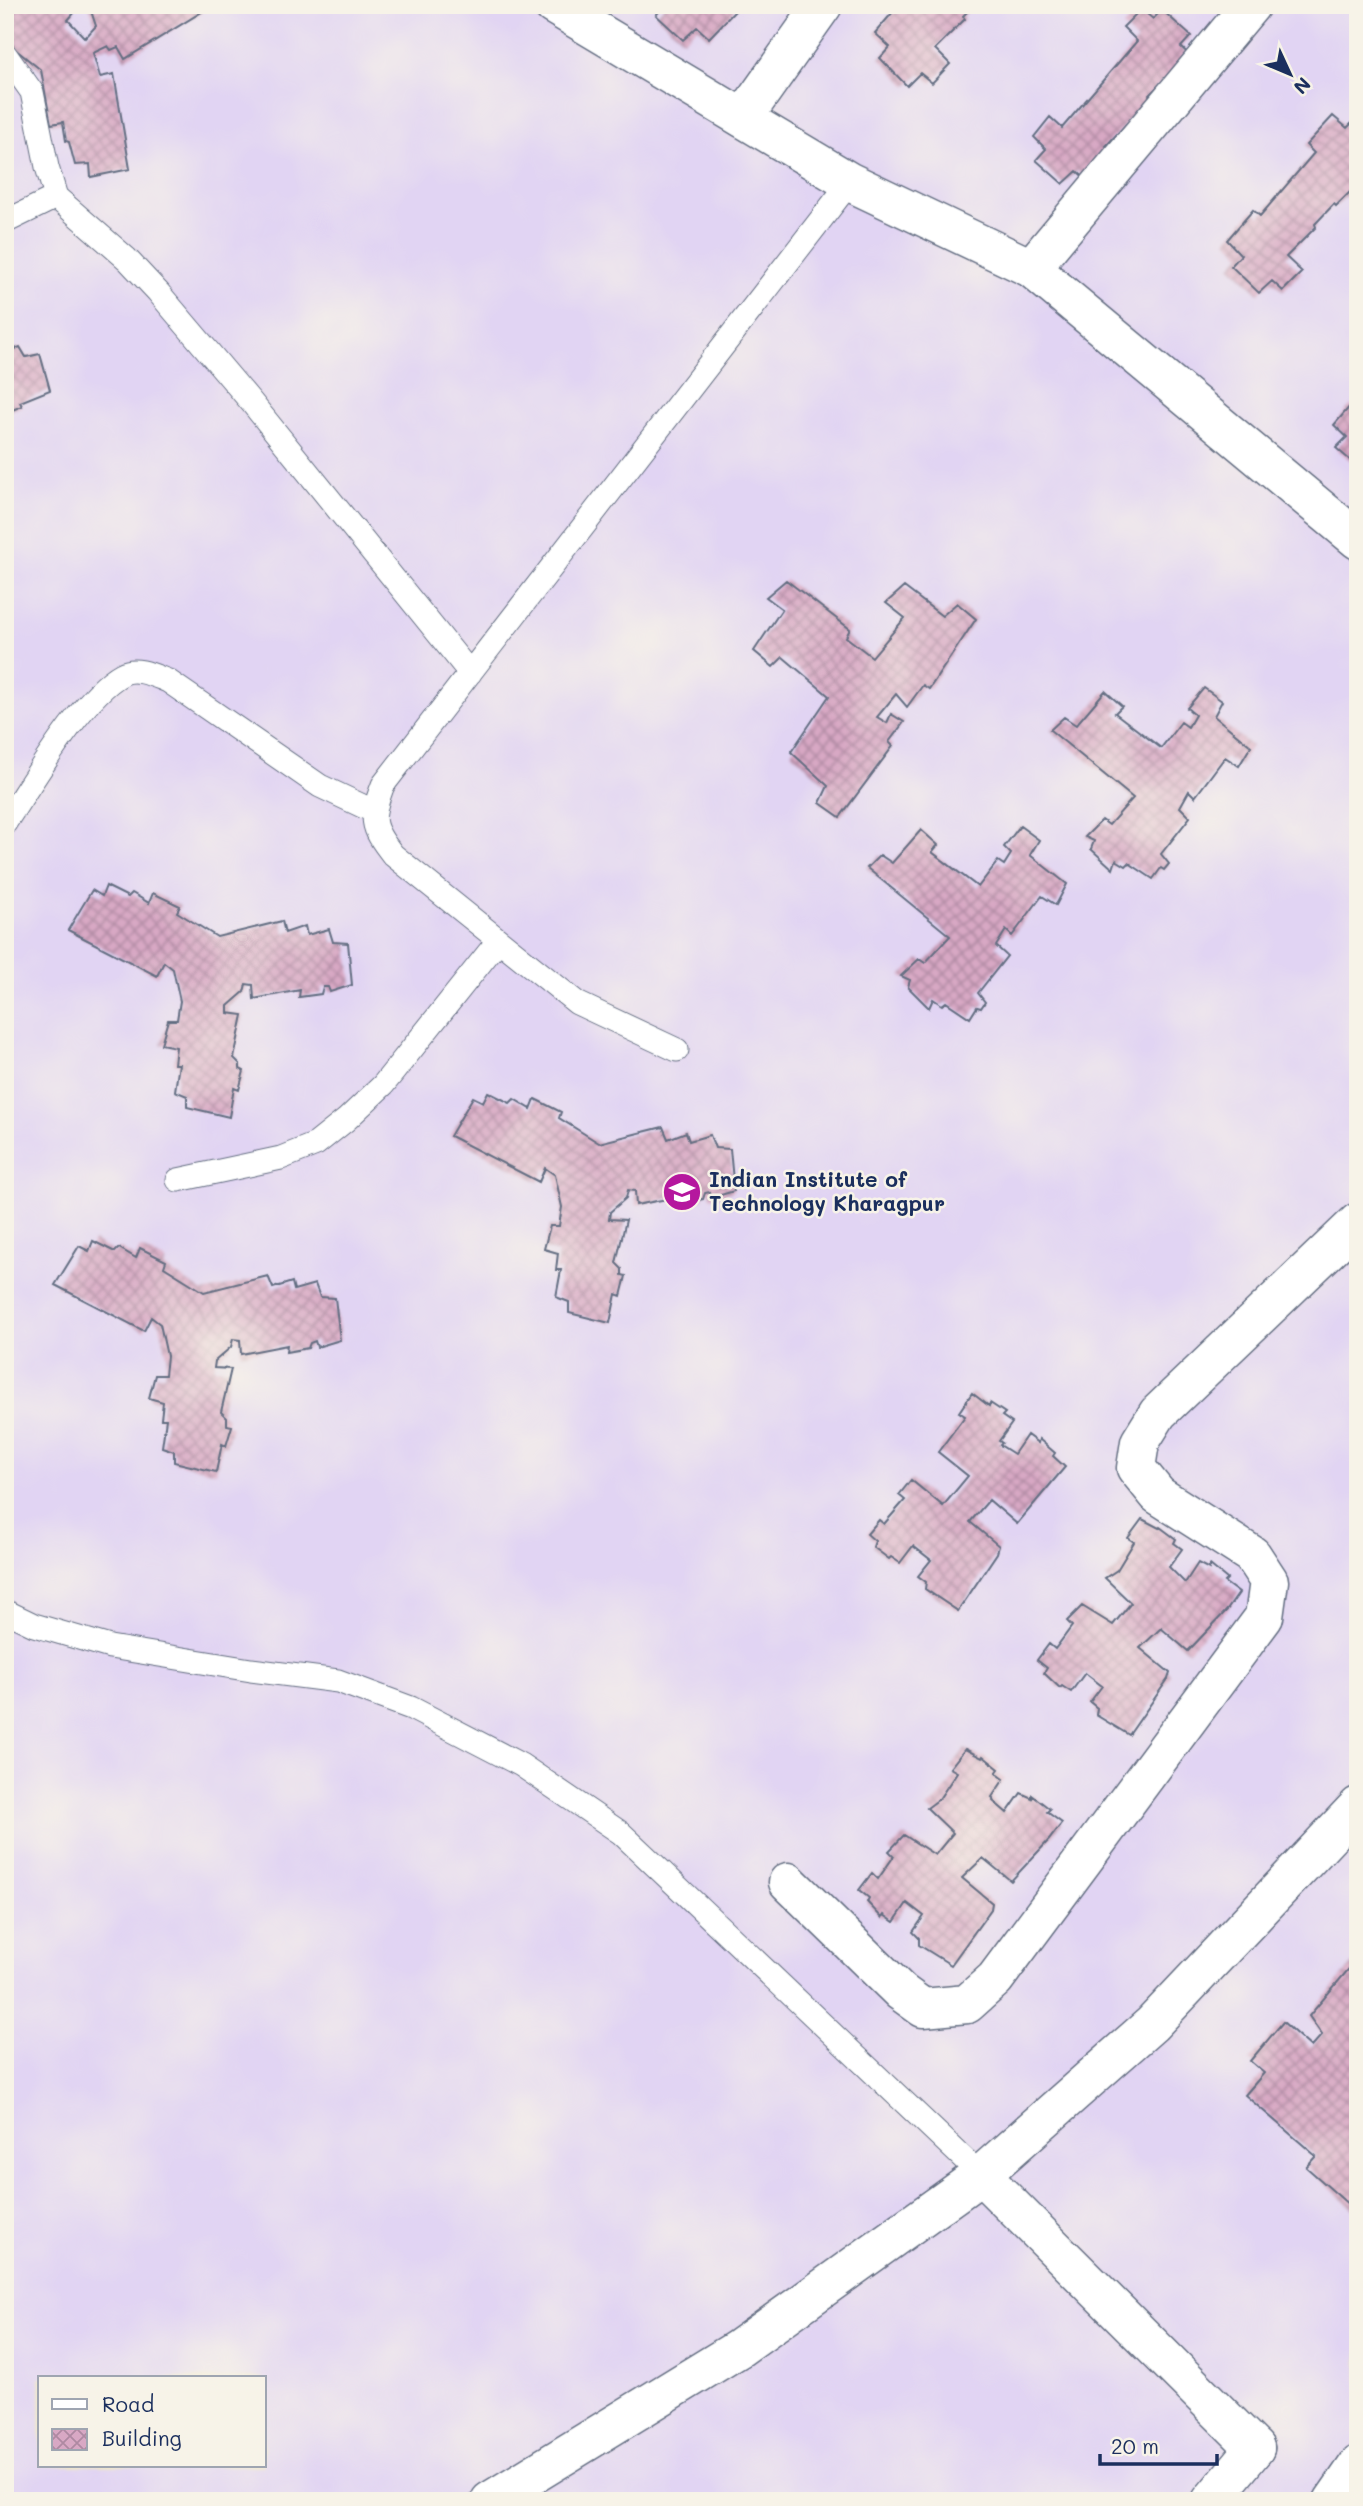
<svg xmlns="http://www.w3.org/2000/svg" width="1363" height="2506" font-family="Mali,sans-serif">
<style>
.built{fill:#e1d4f3;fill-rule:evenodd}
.building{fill:url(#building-cross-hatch)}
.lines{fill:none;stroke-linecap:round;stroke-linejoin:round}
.service-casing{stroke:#646e82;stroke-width:25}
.minor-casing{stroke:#646e82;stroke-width:41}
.tertiary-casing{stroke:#646e82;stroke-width:41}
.service{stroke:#fff;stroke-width:23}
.minor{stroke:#fff;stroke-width:38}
.tertiary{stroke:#fff;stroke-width:38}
.labels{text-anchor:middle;stroke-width:5;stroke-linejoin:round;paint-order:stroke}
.poi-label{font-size:21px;font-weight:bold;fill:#1b2f5e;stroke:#f7f3e8;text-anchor:start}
</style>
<defs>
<pattern id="building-cross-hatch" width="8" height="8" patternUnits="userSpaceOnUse" patternTransform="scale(1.75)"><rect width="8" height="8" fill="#d8a8c4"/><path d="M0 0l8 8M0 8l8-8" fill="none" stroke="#ae89a2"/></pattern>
</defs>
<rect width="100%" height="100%" fill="#f7f3e8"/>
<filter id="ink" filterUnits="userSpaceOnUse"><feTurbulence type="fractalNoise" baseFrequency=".0143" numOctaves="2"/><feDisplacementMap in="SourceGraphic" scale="14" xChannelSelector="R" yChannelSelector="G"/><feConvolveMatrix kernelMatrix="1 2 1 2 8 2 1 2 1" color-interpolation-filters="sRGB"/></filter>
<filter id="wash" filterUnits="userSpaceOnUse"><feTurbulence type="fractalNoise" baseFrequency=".00686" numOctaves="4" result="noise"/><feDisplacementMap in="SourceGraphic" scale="28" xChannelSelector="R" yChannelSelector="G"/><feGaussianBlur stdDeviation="1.57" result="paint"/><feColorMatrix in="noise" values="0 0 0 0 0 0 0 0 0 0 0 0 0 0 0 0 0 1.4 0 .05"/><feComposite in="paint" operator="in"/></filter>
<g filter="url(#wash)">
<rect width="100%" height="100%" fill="#ece4c6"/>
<path class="built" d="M5 5H1358V2501H5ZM40 2378H264V2466H40Z"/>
<g id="blocks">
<path class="building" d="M5 5H68L75 12 68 20 85 38 96 26 89 5H207L208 8 125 59 118 47 111 50 108 46 93 53 100 77 114 74 130 169 91 177 90 164 75 165 69 142 66 141 63 122 51 124 41 70 5 41V32L9 26 5 23Z
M665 5H729L735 11 709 38 697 27 683 40 656 15Z
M899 5 908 8 910 5H974L963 16 965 19 935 49 950 64 932 83 920 73 907 86 880 58 890 47 875 33Z
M1141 9 1153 19 1162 10 1191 36 1181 47 1197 62 1162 82 1149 95 1151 97 1106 146 1115 155 1089 182 1077 171 1063 184 1036 160 1046 149 1034 137 1050 117 1062 128 1137 41 1123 27Z
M1333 116 1347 128 1358 117V184L1336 206 1334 204 1315 224 1316 227 1286 257 1302 272 1283 291 1272 281 1259 293 1231 266 1241 255 1227 240 1253 210 1260 216 1314 153 1306 145Z
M20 347 26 357 40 354 50 390 20 402 22 406 5 413V353Z
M1351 405 1358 412V467L1336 448 1347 437 1334 425Z
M786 580 850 629 846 637 872 657 905 618 886 603 904 587 942 616 957 603 976 619 929 689 923 685 907 707 896 694 877 717 887 723 891 714 904 722 889 742 893 746 840 817 820 803 828 786 791 752 829 696 783 657 773 667 754 651 782 609 766 597Z
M1204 688 1222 701 1214 716 1251 746 1239 766 1225 757 1195 797 1189 791 1180 807 1190 817 1161 854 1169 864 1164 870 1161 868 1153 879 1129 863 1126 866 1116 860 1113 869 1091 849 1094 841 1085 837 1102 820 1109 825 1133 798 1050 730 1064 717 1076 725 1105 691 1122 706 1115 713 1161 748 1181 722 1188 727 1195 715 1187 708Z
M1020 826 1039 840 1030 855 1067 884 1056 905 1042 896 1012 936 1006 930 996 946 1007 956 978 993 985 1002 981 1008 977 1007 970 1018 946 1002 942 1005 933 999 929 1008 908 987 910 980 901 976 919 959 925 963 950 936 867 868 880 855 892 863 921 830 938 845 932 852 978 887 998 861 1004 865 1011 854 1004 847Z
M106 886 128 897 132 893 149 903 153 893 180 906 177 912 217 937 282 921 285 933 305 926 307 935 329 929 333 942 348 943 352 985 330 992 328 987H323L321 994 299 997 300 990 254 999 253 985 246 984 244 992 228 1006V1013L243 1015 234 1058 240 1064V1069L244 1071 239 1090 234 1088 229 1117 187 1107V1096L175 1091 179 1064H174L176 1047 161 1044 168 1020H177L180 1001 173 969 164 962 157 976 68 930 92 890 102 896Z
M488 1092 510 1103 514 1099 531 1109 535 1099 561 1112 559 1118 599 1143 663 1127 668 1139 686 1132 689 1141 710 1135 715 1148 730 1149 734 1191 711 1198 710 1192 705 1193 703 1199 681 1203 682 1196 636 1205 635 1191 628 1190 626 1198 610 1212 609 1219 626 1220 616 1263 622 1269V1275L626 1276 621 1296 616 1294 610 1323 569 1313V1302L556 1297 561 1270H556L558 1253 544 1249 550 1226H559L562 1207 555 1175 545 1168 539 1182 450 1136 473 1097 483 1102Z
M93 1241 115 1252 119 1248 136 1258 140 1248 166 1261 164 1267 204 1292 268 1276 273 1288 292 1282 294 1290 315 1284 320 1297 335 1298 340 1340 317 1347 315 1341 310 1343 308 1348 286 1352 287 1345 241 1354 240 1340 233 1339 231 1347 215 1361 214 1368 231 1369 221 1412 227 1418V1425L232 1426 226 1446 222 1444 216 1472 174 1462V1451L162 1447 166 1419H161L163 1402 149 1398 155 1375H165L167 1356 160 1324 151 1317 144 1331 55 1285 79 1246 89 1251Z
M972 1393 989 1406 990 1403 1005 1413 1002 1416 1012 1423 999 1441 1002 1443 1000 1445 1014 1454 1027 1435 1038 1443 1039 1439 1055 1453 1053 1456 1065 1467 1017 1524 989 1500 970 1522 999 1546 997 1553 958 1611 925 1589 926 1582 918 1576 931 1560 913 1546 900 1563 891 1557 889 1559 873 1547 875 1541 867 1534 879 1520 884 1524 905 1500 899 1495 911 1480 943 1506 968 1476 938 1452 965 1416 959 1412Z
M1142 1519 1159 1528 1160 1527 1176 1539 1174 1543 1182 1549 1169 1567 1185 1583 1198 1563 1209 1569 1210 1565 1227 1579 1224 1582 1239 1593 1227 1610 1188 1651 1161 1628 1140 1648 1170 1673 1168 1679 1129 1735 1096 1715 1097 1708 1090 1702 1102 1686 1085 1673 1071 1692 1062 1686 1060 1688 1044 1673 1047 1668 1037 1660 1049 1644 1055 1649 1072 1626 1067 1621 1082 1606 1113 1625 1131 1603 1105 1578 1117 1570 1134 1542 1128 1538Z
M965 1749 982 1758 983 1756 999 1769 996 1773 1004 1779 992 1797 994 1799 993 1801 1007 1813 1021 1793 1032 1798V1795L1050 1809 1047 1812 1062 1823 1049 1840 1011 1881 983 1858 962 1878 992 1903 991 1909 951 1965 919 1945V1938L913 1932 924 1916 907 1903 894 1922 884 1915 882 1918 867 1902 869 1898 859 1890 872 1873 878 1879 894 1856 889 1851 904 1835 935 1855 953 1833 927 1808 939 1799 957 1772 950 1768Z
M1358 1958V2213L1306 2167 1316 2156 1245 2095 1264 2073 1250 2061 1283 2022 1311 2047 1322 2035 1309 2016Z"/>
</g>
</g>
<g filter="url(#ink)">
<use href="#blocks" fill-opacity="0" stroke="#646e82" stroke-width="2"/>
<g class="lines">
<g class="service-casing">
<path id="service" d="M5 54 32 92 47 167 56 197 127 259 158 292 252 403 470 673
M5 222 56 197
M5 823C31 784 83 695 122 674 136 666 155 676 168 681L320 786 373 811
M677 1050 577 1003 393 855C370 826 370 819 383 785L850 182
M178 1180 281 1158 316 1144 346 1120 383 1085 498 941
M5 1611 34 1625 110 1647 251 1670 338 1681 411 1708 521 1765 621 1833 981 2175"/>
</g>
<g class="minor-casing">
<path id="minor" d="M743 118 823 5
M1031 268 1251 5
M788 1882 901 1992 923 2008 967 2004 995 1979 1264 1617 1269 1581 1252 1555 1158 1495 1136 1468 1140 1442 1158 1413 1358 1222
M981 2175 1255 2448
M490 2501 738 2349 981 2175 1152 2024 1358 1806
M1333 2501 1358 2465"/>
</g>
<g class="tertiary-casing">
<path id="tertiary" d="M553 5 850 182 1031 268 1358 540
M1211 2501 1255 2448"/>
</g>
<use href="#service" class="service"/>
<use href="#minor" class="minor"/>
<use href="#tertiary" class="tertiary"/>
</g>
</g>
<defs>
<g id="university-disc" transform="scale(2.0125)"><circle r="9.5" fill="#b5179e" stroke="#f7f3e8"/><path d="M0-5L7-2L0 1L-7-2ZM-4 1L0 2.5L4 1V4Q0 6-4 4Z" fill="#fff"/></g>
</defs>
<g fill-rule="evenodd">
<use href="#university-disc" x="682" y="1192"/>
</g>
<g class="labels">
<g class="poi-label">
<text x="709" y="1187">Indian Institute of<tspan x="709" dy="24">Technology Kharagpur</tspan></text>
</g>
</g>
<rect width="1363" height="2506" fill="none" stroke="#f7f3e8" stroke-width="28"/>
<rect x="38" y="2376" width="228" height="91" fill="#f7f3e8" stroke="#9fa5b1" stroke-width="2"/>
<rect x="52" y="2399" width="35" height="10" fill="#ffffff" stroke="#9fa5b1" stroke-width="2"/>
<text x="102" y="2412" font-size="21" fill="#1b2f5e">Road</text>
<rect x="52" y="2429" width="35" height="21" fill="url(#building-cross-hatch)" stroke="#9fa5b1" stroke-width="2"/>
<text x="102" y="2446" font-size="21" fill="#1b2f5e">Building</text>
<g transform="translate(1290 74) rotate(134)" stroke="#f7f3e8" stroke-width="5" paint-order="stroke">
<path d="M0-5L12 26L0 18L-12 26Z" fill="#1b2f5e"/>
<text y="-10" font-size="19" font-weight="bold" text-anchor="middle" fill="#1b2f5e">N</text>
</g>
<path d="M1100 2454v10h117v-10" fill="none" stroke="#1b2f5e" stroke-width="3.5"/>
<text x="1111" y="2454" font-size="21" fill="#1b2f5e" stroke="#f7f3e8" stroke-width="5" paint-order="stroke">20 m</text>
</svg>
